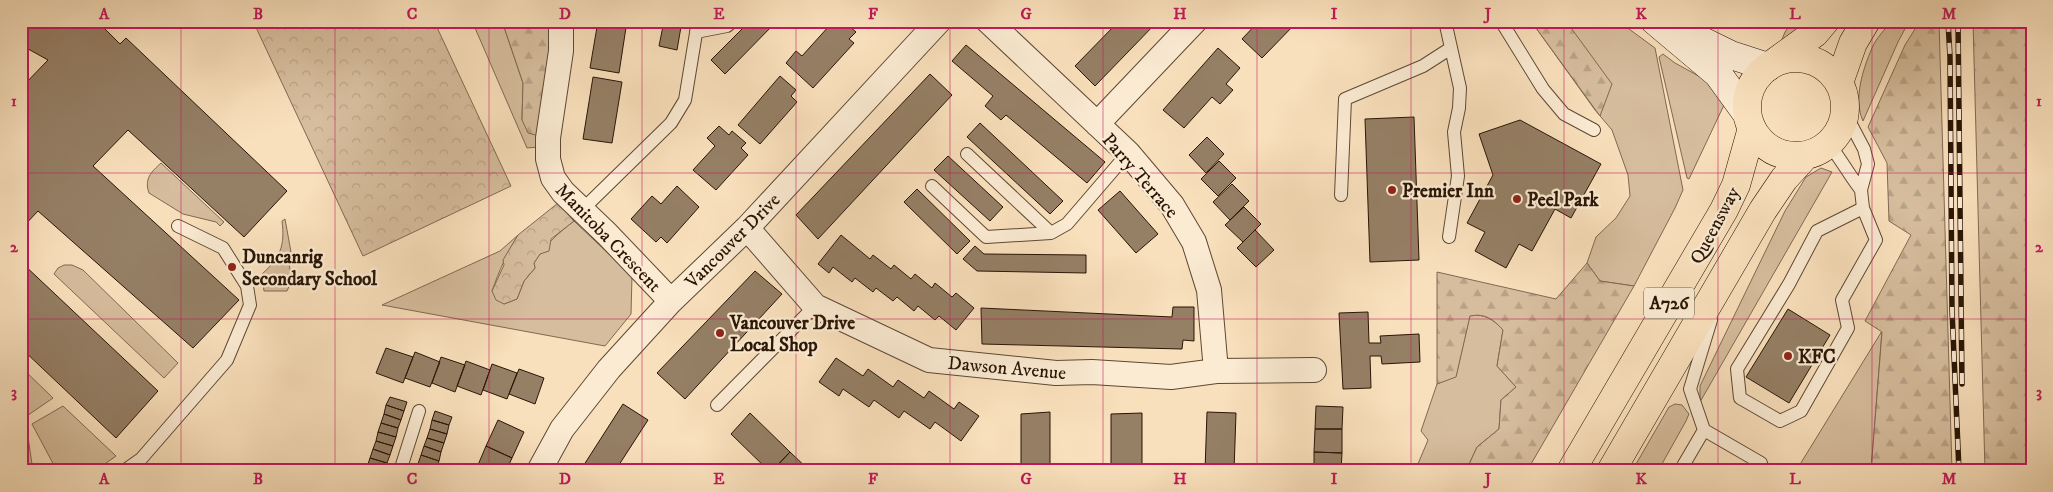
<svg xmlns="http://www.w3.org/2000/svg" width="2053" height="492" font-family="'IM FELL DW Pica',serif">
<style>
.grass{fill:#d6bd9d;stroke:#806952}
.forest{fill:url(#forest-firs);stroke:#806952}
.park{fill:url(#park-crowns);stroke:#806952}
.building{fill:#957f65;stroke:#291506}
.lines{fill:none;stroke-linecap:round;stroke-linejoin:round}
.service-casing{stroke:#5d4834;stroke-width:14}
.minor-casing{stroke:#5d4834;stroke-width:26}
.secondary-casing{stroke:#291506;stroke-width:29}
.trunk-casing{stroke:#291506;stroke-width:29}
.service{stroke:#fbebd3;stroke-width:12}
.minor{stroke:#fbebd3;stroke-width:24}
.secondary{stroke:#fbebd3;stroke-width:28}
.trunk{stroke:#f9e0bc;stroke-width:28}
.rail-casing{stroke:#291506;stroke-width:5.5}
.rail{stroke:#fbebd3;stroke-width:4;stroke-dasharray:11;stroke-linecap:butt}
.grid{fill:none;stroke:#c2185b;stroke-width:1;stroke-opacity:0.55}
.poi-dot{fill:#8f2418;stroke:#fbebd3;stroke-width:2}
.labels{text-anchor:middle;stroke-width:4.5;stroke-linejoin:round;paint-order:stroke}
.shield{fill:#fbebd3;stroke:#685544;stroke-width:1}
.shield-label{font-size:18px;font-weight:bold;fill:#291506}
.street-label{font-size:19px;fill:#291506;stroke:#fbebd3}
.poi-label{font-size:19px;font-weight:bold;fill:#291506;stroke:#fbebd3;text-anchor:start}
.neatline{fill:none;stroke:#c2185b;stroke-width:2}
.grid-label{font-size:16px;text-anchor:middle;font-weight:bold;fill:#c2185b}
</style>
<defs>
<pattern id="forest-firs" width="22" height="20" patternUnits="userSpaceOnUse" patternTransform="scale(1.25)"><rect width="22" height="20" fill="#d6bd9d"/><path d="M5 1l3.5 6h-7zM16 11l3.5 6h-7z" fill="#b8a286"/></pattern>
<pattern id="park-crowns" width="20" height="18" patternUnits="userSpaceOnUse" patternTransform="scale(1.25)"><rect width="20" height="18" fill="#d6bd9d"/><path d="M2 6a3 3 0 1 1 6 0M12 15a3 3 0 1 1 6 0" fill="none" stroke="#b8a286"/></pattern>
</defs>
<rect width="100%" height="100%" fill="#f9e0bc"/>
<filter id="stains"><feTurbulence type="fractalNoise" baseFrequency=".004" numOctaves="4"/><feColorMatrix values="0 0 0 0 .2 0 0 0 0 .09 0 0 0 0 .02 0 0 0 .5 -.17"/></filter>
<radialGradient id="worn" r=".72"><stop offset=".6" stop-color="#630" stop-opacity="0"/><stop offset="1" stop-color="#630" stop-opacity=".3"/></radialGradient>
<path class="grass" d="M472 21H502L523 83 522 120 539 136V147L527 148Z
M1531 21H1618L1655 48 1683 190 1675 208 1634 286 1600 281 1587 263 1596 237 1616 218 1630 196 1628 175 1612 130 1595 110Z
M1793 21H1811L1781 42 1785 32Z
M1891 21H1906L1907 25 1898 42 1863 121C1853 99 1863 69 1872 48 1876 38 1885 30 1891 21Z
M1663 54 1675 63 1715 85 1724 105 1689 179 1687 178 1659 57Z
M161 163 224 222 220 226 216 222 183 214 149 193C144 179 151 172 161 163Z
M1821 168 1832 172 1700 402V386L1785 211 1806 177Z
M285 219 291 252 287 253 292 280 287 291H264L262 274C281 257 285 245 282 221Z
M574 221 632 276 631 314 605 346 382 305 500 251 518 235C507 253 499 271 492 291L504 304 517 299 524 281 535 268 534 263C546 244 556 235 574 221Z
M64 265H72L83 270 178 363 164 378 54 274 58 268Z
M1470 315C1485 314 1493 319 1503 330L1497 366 1516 387 1501 400 1499 429 1477 447 1466 471H1415L1428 440 1421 431 1437 384 1456 376Z
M1882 331 1871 471H1800L1799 466Z
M21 367 53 398 21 420Z
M1675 404 1682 405 1689 414 1686 421 1658 471H1632L1669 407Z
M63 406 116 456 95 471H57L32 424Z
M28 437 33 471H21V438Z"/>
<path class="forest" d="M502 21H553L539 136 528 133 522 120 523 83Z
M1531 21H1566L1612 84 1600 116Z
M1920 21H1939L1952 471H1871L1882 332 1865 321 1911 235 1889 221 1887 163 1868 127 1905 45Z
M1973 21H2032V471H1985Z
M1587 263 1600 281 1634 286 1527 471H1466L1477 447 1499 429 1501 400 1516 387 1497 366 1503 330C1493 319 1485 313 1470 316L1456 377 1437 384V272L1556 299Z"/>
<path class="park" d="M253 21H434L511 186 363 256Z
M558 203 574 221 551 239 549 251 540 254 534 263 535 268 524 281 517 299 504 304 496 300 492 291 504 265 503 260 518 235Z"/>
<path class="building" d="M21 21H97L120 44 126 38 287 191 244 237 128 130 93 166 239 300 193 348 38 211 21 229V88L48 60 21 45Z
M598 21H627L619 73 590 68Z
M664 21H682L677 50 659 46Z
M750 21H777L725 74 711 60Z
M826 21H843L856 32 849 39 854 43 813 88 786 63 796 51 802 56 830 25Z
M1119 21H1158L1095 86 1075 66Z
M1259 21H1298L1262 58 1242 39Z
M966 45 1105 162 1087 183 1006 115 1001 120 985 106 993 96 952 61Z
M1218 48 1240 68 1226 84 1233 90 1220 104 1212 97 1184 128 1163 110Z
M930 74 952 95 818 239 796 215Z
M780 76 796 90 791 96 797 102 760 144 738 125Z
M593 77 622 82 612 143 583 139Z
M1414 117 1419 260 1370 262 1365 119Z
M1520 120 1601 164 1571 218 1555 209 1532 251 1519 244 1506 268 1475 251 1485 232 1467 223 1493 175 1479 134Z
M980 123 1063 201 1050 214 967 137Z
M719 126 729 135 732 131 746 143 741 148 748 155 716 190 693 170 715 146 707 138Z
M1207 137 1224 154 1206 173 1189 155Z
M948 156 1003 207 990 221 934 170Z
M1219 161 1236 178 1218 196 1201 179Z
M1232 184 1249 201 1230 220 1213 202Z
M677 186 699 207 667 243 661 237 656 242 631 219 652 196 661 204Z
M917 189 970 241 957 254 904 202Z
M1120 191 1158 234 1136 253 1098 210Z
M1244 207 1261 224 1243 242 1225 225Z
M1255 230 1274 250 1256 267 1237 248Z
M841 235 870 259 873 255 891 269 894 265 911 279 915 274 932 288 935 283 952 297 956 293 974 308 956 330 939 316 935 320 918 306 914 311 897 297 893 301 876 288 873 292 855 278 852 282 833 267 829 273 818 264Z
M975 246 984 254 1086 255V273L977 271 963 259Z
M21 262 158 391 116 438 21 348Z
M755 271 782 294 685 399 657 373Z
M1173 307H1194V341L1183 340 1182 349 982 344 981 308 1172 317Z
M1788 309 1830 335 1789 403 1746 377Z
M1368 312 1369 343H1381L1380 336 1419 334 1420 362 1382 364 1381 356H1370L1371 388 1343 389 1339 313Z
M386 348 413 357 403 383 376 373Z
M415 352 440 362 430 387 405 378Z
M441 357 465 365 455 392 432 383Z
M836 358 863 376 868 369 893 387 898 380 924 398 929 391 954 409 959 402 979 416 961 441 935 422 930 429 904 411 899 418 874 400 869 407 843 389 839 396 819 382Z
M466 361 490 370 481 395 457 386Z
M492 364 517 373 507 399 483 390Z
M519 369 544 378 535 404 509 394Z
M390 397 407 402 404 411 386 405Z
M623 404 648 420 615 471H580Z
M386 405 404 411 401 420 384 414Z
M1316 406 1343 407 1342 429H1315Z
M435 411 452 417 449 425 432 420Z
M1050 412V471H1021V414Z
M1207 412 1236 413 1234 471H1205Z
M750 413 790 452 772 471H769L731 434Z
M1142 413V471H1111V414Z
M384 414 401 420 398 428 381 423Z
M432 420 449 425 447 434 430 429Z
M498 420 524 432 512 458 486 446Z
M381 423 398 428 396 437 378 432Z
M430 429 447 434 444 443 427 438Z
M1315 429H1342V453L1314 452Z
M378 432 396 437 393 446 376 441Z
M427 438 444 443 441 452 424 446Z
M376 441 393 446 390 455 373 449Z
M424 446 441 452 439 461 421 455Z
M486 446 512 458 506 471H491L478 465Z
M373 449 390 455 387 463 370 458Z
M790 452 810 471H772Z
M1314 452 1342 453 1341 471H1314Z
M421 455 439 461 436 469 418 464Z
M370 458 387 463 385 471 367 467Z
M418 464 436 469 435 471H416Z
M478 465 491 471H475Z
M1754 467V471H1719Z"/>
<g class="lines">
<g class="service-casing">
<path id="service" d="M1445 21 1460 88 1459 108 1454 132 1458 176 1449 237
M1501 21 1543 89 1564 114 1594 130
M696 32 727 26 733 21
M1845 113 1864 149 1868 164 1861 190 1863 208 1876 240 1842 300 1848 328 1801 411 1780 421 1740 398 1737 369 1789 284 1817 231 1863 208
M1823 149 1831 147C1842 161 1850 176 1861 190
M967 154 1051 233
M932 186 986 237 1051 233 1067 224 1128 153
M1341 195 1345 99 1423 66 1451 48
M582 210 671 123 685 100 698 21
M717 405 815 306
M1704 430 1761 463 1762 471
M124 471 141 459 227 360 250 305 247 286 223 248 178 226
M400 471 419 411
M1680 471 1704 430 1690 389 1711 320"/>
</g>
<g class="minor-casing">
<path id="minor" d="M561 21V51L548 138V159L553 178 563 192 607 234 671 301
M988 21 1128 153 1172 205 1194 242 1209 290 1216 371
M1097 124 1195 21
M747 228 815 306 929 360 1056 373 1092 372 1171 377 1216 371 1314 370
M539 471 562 429 609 369 671 301 747 228 939 21"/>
</g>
<g class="secondary-casing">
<path id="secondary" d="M1655 21 1718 74 1747 114
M1684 32 1731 55 1768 67"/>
</g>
<g class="trunk-casing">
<path id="trunk" d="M1747 107a49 49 0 1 1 98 0a49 49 0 1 1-98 0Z
M1775 62 1815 33 1825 21
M1839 83 1853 43 1866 21
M1571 471 1724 210 1736 185 1752 128
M1611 471 1763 210 1784 179 1805 156"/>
</g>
<use href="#service" class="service"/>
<use href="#minor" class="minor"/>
<use href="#secondary" class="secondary"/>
<use href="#trunk" class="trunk"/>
<g class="rail-casing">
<path id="rail" d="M1948 21 1950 57 1952 310 1959 471
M1958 21 1962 384"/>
</g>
<use href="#rail" class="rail"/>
</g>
<path class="grid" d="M181 21V471M335 21V471M489 21V471M642 21V471M796 21V471M950 21V471M1103 21V471M1257 21V471M1411 21V471M1564 21V471M1718 21V471M1872 21V471M21 173H2032M21 319H2032"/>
<g class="poi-dot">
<circle cx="1392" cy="190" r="5"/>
<circle cx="1517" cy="199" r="5"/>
<circle cx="232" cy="267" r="5"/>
<circle cx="720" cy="333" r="5"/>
<circle cx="1788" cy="356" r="5"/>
</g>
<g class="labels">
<rect class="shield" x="1644" y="287.5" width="50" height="31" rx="4"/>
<g class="shield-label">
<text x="1669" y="309">A726</text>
</g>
<g class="street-label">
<text transform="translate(1141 175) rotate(49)" y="7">Parry Terrace</text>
<text transform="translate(1714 225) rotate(-62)" y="7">Queensway</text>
<text transform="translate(609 237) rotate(46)" y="7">Manitoba Crescent</text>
<text transform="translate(732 240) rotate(-45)" y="7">Vancouver Drive</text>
<text transform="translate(1007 367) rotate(5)" y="7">Dawson Avenue</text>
</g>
<g class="poi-label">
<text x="1402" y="197">Premier Inn</text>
<text x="1527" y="206">Peel Park</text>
<text x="242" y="263">Duncanrig<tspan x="242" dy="22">Secondary School</tspan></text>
<text x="730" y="329">Vancouver Drive<tspan x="730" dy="22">Local Shop</tspan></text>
<text x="1798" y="363">KFC</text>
</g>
</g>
<rect width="2053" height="492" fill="none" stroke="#f9e0bc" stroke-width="55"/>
<rect x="28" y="28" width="1998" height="436" class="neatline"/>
<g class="grid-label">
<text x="104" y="19">A</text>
<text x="258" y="19">B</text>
<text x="412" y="19">C</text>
<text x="565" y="19">D</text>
<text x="719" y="19">E</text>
<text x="873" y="19">F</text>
<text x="1026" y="19">G</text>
<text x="1180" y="19">H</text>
<text x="1334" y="19">I</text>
<text x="1488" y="19">J</text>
<text x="1641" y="19">K</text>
<text x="1795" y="19">L</text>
<text x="1949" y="19">M</text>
<text x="14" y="106">1</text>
<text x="2039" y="106">1</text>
<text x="14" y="252">2</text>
<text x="2039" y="252">2</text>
<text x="14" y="397">3</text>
<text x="2039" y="397">3</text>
<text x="104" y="484">A</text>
<text x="258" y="484">B</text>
<text x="412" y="484">C</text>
<text x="565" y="484">D</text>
<text x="719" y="484">E</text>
<text x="873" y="484">F</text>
<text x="1026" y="484">G</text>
<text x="1180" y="484">H</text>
<text x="1334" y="484">I</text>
<text x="1488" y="484">J</text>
<text x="1641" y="484">K</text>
<text x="1795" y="484">L</text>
<text x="1949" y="484">M</text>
</g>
<rect width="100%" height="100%" filter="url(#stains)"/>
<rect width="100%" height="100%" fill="url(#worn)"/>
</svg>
